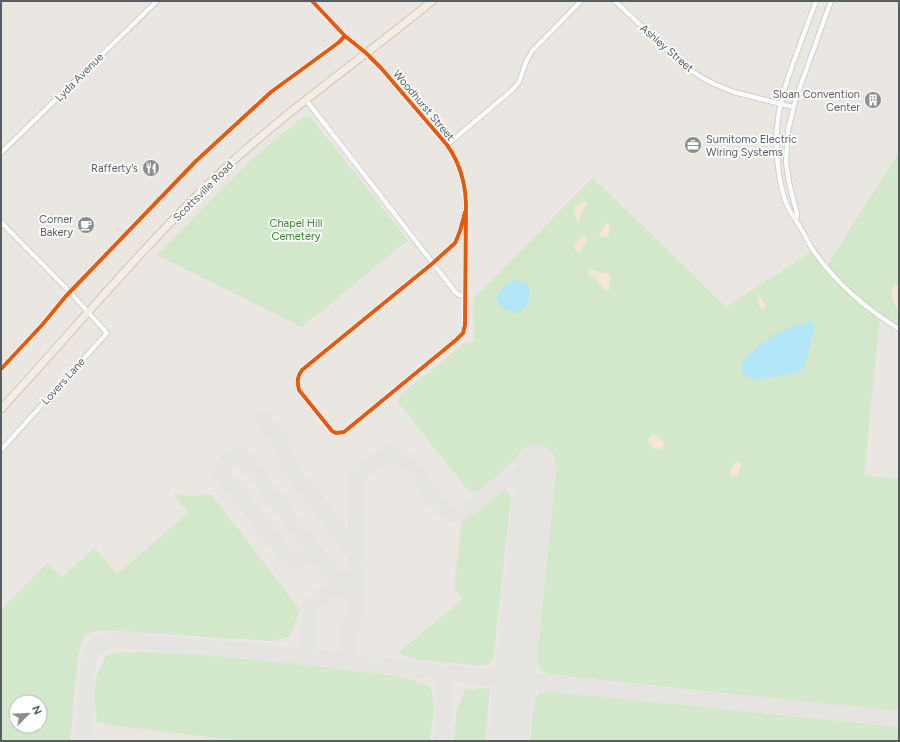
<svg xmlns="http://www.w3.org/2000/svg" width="900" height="742" font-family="Figtree,sans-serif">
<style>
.green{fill:#d3e7ca;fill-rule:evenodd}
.sand{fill:#f5e7d4}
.water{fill:#b3e6f6}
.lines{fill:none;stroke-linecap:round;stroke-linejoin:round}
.taxiway{stroke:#e6e4e1;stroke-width:16}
.runway{stroke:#e6e4e1;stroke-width:41}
.street-casing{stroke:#c6c5c5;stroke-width:6}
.primary-casing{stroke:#d5c2ad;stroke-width:9}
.street{stroke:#fcfbfb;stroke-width:4.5}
.primary{stroke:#f2ede5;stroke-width:7}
.cycleway-casing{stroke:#fff;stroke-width:6}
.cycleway{stroke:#e8590c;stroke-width:4}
.labels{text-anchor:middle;stroke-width:3.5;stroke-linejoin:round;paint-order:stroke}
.street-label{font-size:11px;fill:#575e61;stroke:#fff}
.poi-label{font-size:11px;fill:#575e61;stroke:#fff;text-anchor:end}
.park-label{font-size:11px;fill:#38852c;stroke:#fff}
</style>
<rect width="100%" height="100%" fill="#eae6e2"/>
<path class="green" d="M304 116 311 118 408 240 302 327 157 255 202 209 251 160Z
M899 153V329L880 316 864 475 899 479V711L790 700 548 674 540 669 536 660 556 466 514 461 478 492H472L467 489 398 402 400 395 465 343 474 341 473 299 593 178 726 307 814 250 827 265Z
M503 489 508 491 511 496 493 659 489 664 481 666 412 659 399 652 463 599 454 589 462 519Z
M173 493 192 497 211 494 300 610 290 636 273 641 105 630 93 631 83 637 78 654 70 741H1V610L47 563 62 577 94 548 117 574 188 513ZM16 702H40V726H16Z
M122 652 211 654 289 662 396 676 411 680 431 687 434 708 430 741H243L118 726 97 722C93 696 93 679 106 656Z
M485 688H490L485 741H454L457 710 465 690Z
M545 691 899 727V741H530L535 698 540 693Z"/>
<path class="sand" d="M584 201 586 202 587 205 581 211 580 220 579 221H577L574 209 575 207Z
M607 223 609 224 610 227 608 235 605 237H600L599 234Z
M583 236H586L587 240 582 247 580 252H578L575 249 574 244Z
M592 269 602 273 611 275V277L609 283 610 289 608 291H605L597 280 588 274V271Z
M895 284 898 286 899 309H898C893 305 891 294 892 288Z
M759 297H762L765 303V307L764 309C759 308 758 303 758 299Z
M653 435H656C659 439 664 441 664 446 659 453 651 447 648 441L650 437Z
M736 461 740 462 741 466 737 475 734 476 731 475 729 472 731 468 734 466 735 462Z"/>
<path class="water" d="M516 279C519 282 524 281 527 284 531 287 530 302 527 305 525 308 520 311 517 313 508 312 492 304 498 293 501 287 510 282 516 279Z
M810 321 814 324 813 334 806 361 801 371C786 376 768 377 752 380 748 379 745 376 743 373 741 369 741 364 743 361 748 352 776 333 786 329 794 326 801 323 810 321Z"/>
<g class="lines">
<path class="taxiway" d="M264 419 278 438 290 467 343 537 357 557
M319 557C316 556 313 555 309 556 301 557 296 562 288 559L223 474 222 470C224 465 231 457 237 456 240 456 242 457 244 458L351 598 353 603V611
M306 657 310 606 359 570V562L353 486 355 480 361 473 383 456 392 455 401 457 408 463 441 507C445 510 449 514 454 515 464 515 494 488 503 481 513 476 526 479 531 491 532 494 532 500 532 504
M347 662 359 570
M84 741 87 679 89 656 99 644 116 639 306 657 406 669 899 719
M441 741 448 673"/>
<path class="runway" d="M508 741 536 465"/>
<g class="street-casing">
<path id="street" d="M312 1 345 36 366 53 381 68 447 145C460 163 465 181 466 203L465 325 463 333 456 340 344 432 336 433 332 431 299 390C297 381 297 377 302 370L433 263 455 243 460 231 465 212
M615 1 682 64 701 77 714 84 734 92 793 107
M816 1C808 23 800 44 792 66 786 83 780 101 778 119 774 144 778 191 791 213 792 216 795 218 796 221 802 229 806 238 811 247 833 280 865 308 899 329
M306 100 387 204 456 293 459 295 465 296
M447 145 512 90 519 82 526 62 532 51 581 1
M1 153 157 1
M796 220 797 214 789 182 786 162 788 130 796 98 831 1
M1 222 70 292 107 333 1 450
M1 369 42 325 66 296 196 161 271 92 338 43 345 36"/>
</g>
<g class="primary-casing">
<path id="primary" d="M1 409C74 330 143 246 221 172 287 110 362 59 432 1"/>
</g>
<use href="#street" class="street"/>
<use href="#primary" class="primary"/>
<g class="cycleway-casing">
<path id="cycleway" d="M312 1 345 36 366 53 381 68 447 145C460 163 465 181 466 203L465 325 463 333 456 340 344 432 336 433 332 431 299 390C297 381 297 377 302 370L433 263 455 243 460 231 465 212
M1 369 42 325 66 296 196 161 271 92 338 43 345 36"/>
</g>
<use href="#cycleway" class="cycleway"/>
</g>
<defs>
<g id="building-disc" transform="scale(0.9)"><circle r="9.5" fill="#8a8e8e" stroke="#fff"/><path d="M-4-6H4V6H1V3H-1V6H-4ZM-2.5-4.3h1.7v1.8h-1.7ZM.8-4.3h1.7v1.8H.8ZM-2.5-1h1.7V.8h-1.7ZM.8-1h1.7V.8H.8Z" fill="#fff"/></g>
<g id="office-disc" transform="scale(0.9)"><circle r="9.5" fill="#8a8e8e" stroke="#fff"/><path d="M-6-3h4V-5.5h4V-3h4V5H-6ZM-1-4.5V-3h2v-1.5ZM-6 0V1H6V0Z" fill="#fff"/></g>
<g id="restaurant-disc" transform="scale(0.9)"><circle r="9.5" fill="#8a8e8e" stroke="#fff"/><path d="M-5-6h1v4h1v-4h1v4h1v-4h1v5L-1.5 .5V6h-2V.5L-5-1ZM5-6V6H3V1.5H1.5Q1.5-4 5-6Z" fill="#fff"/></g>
<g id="cafe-disc" transform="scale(0.9)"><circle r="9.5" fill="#8a8e8e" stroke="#fff"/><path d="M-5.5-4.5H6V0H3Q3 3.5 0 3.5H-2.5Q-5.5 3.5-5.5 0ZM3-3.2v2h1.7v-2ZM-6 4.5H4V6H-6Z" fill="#fff"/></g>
</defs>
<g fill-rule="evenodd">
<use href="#building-disc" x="873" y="100"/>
<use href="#office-disc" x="693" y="145"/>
<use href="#restaurant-disc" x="151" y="168"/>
<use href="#cafe-disc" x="86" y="225"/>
</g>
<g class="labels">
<g class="street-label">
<text transform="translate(667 48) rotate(41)" y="4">Ashley Street</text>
<text transform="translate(79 77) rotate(-45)" y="4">Lyda Avenue</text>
<text transform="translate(424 105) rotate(50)" y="4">Woodhurst Street</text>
<text transform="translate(203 191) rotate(-45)" y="4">Scottsville Road</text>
<text transform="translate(63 381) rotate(-48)" y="4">Lovers Lane</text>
</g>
<g class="poi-label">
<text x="860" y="98">Sloan Convention<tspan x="860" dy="13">Center</tspan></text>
<text x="706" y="143" text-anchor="start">Sumitomo Electric<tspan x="706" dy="13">Wiring Systems</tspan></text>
<text x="138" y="172">Rafferty’s</text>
<text x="73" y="223">Corner<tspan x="73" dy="13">Bakery</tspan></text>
</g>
<g class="park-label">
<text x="296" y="227">Chapel Hill<tspan x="296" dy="13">Cemetery</tspan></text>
</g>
</g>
<rect width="900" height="742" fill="none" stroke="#575e61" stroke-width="4"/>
<g transform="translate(28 714) rotate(66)"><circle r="19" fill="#ffffff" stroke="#bcbfc0"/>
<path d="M0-3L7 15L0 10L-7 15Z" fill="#8a8e8e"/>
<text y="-6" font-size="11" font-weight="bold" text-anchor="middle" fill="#575e61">N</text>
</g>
</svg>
